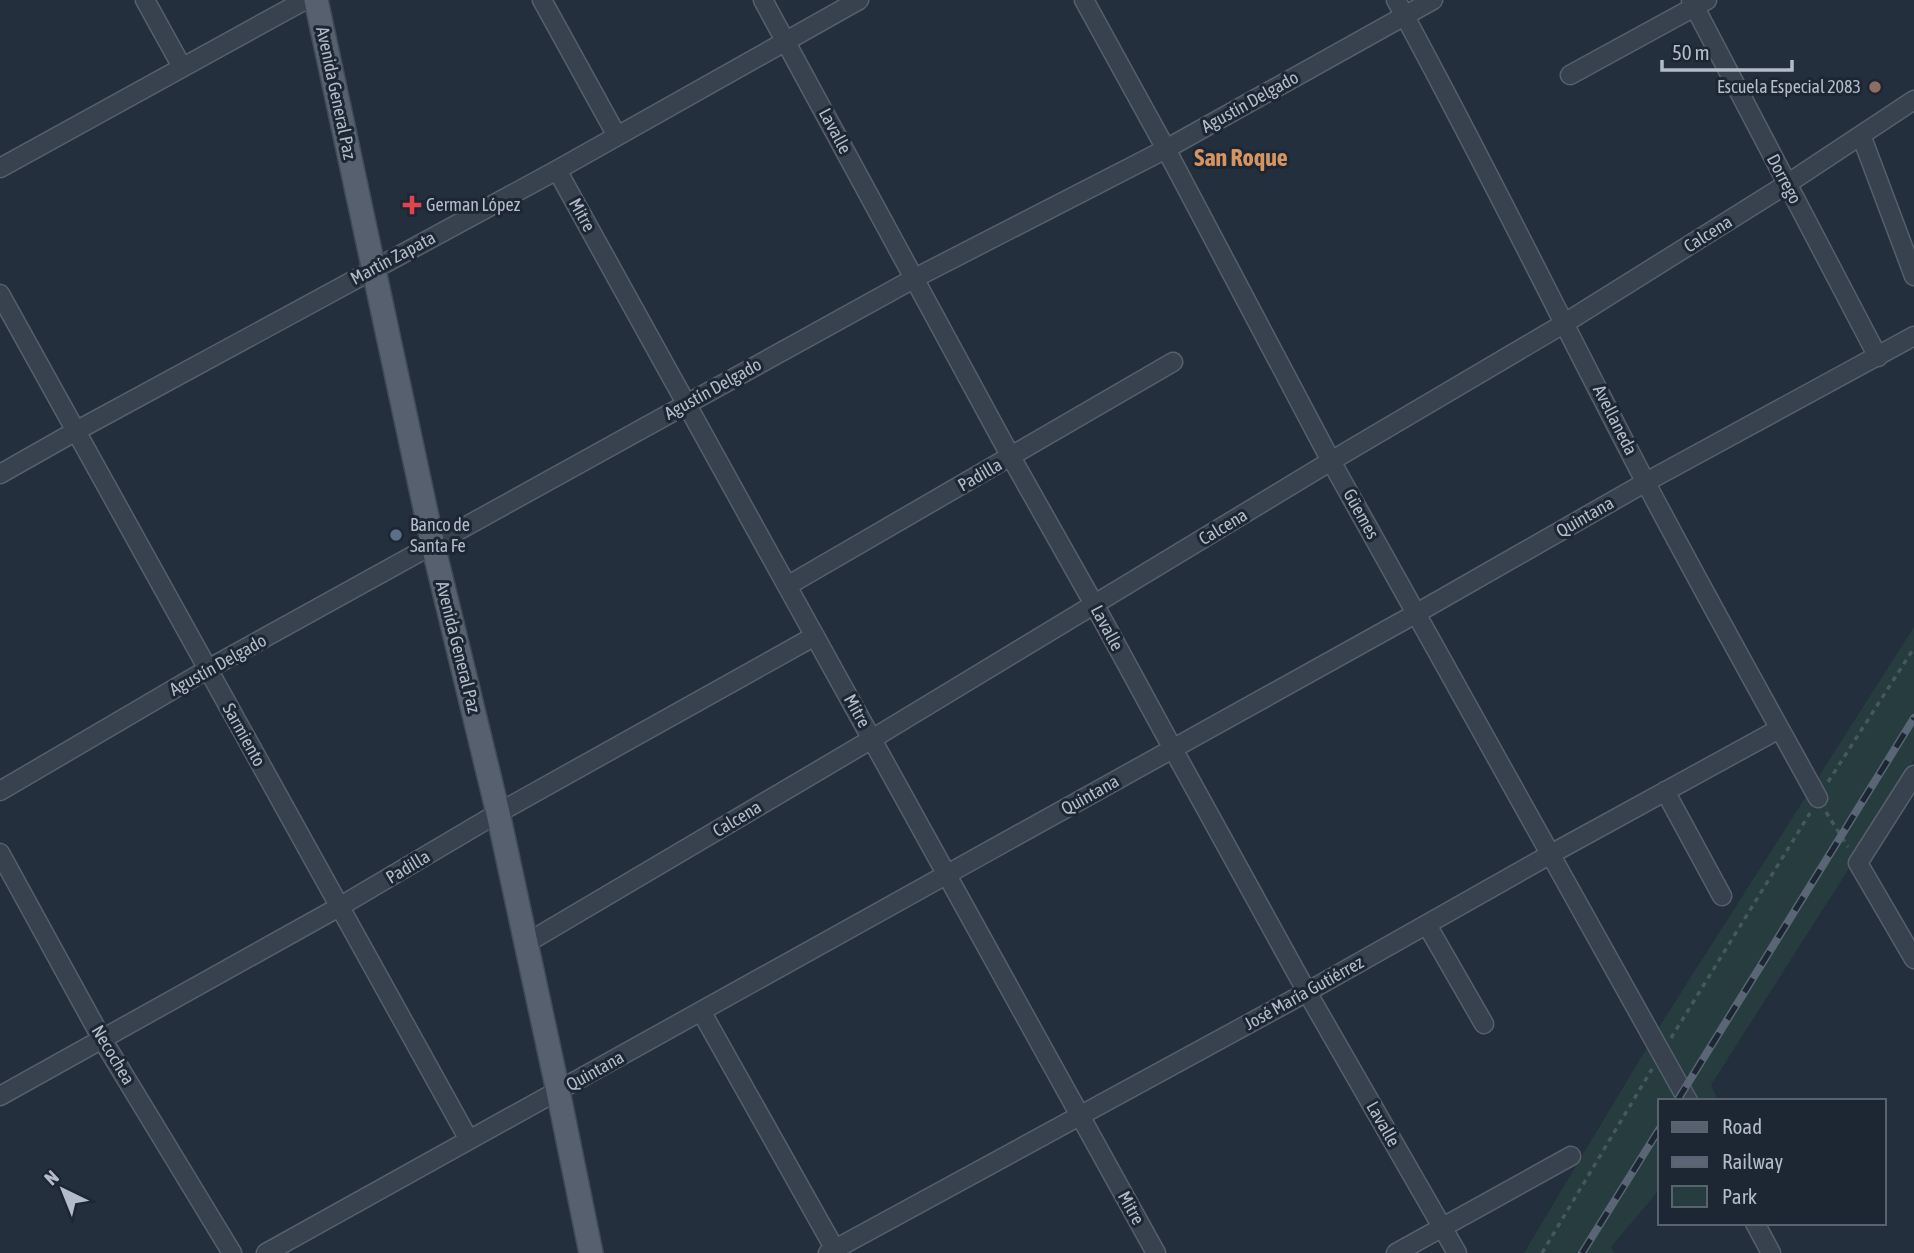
<svg xmlns="http://www.w3.org/2000/svg" width="1914" height="1253" font-family="'Asap Condensed',sans-serif">
<style>
.green{fill:#263c3f}
.lines{fill:none;stroke-linecap:round;stroke-linejoin:round}
.minor-casing{stroke:#565f6c;stroke-width:21}
.major-casing{stroke:#414a57;stroke-width:26}
.path{stroke:#44595c;stroke-width:3.5;stroke-dasharray:5 5;stroke-linecap:butt}
.minor{stroke:#38414e;stroke-width:18}
.major{stroke:#56606e;stroke-width:23}
.rail-casing{stroke:#5a6575;stroke-width:8}
.rail{stroke:#1d2633;stroke-width:5;stroke-dasharray:16;stroke-linecap:butt}
.education-dot{fill:#8d6e63;stroke:#1d2633;stroke-width:2.5}
.health-dot{fill:#e0444e;stroke:#1d2633;stroke-width:2.5}
.service-dot{fill:#5c6f8a;stroke:#1d2633;stroke-width:2.5}
.labels{text-anchor:middle;stroke-width:6;stroke-linejoin:round;paint-order:stroke}
.poi-label{font-size:18px;fill:#b4bcc9;stroke:#1d2633;text-anchor:start}
.street-label{font-size:18px;fill:#b4bcc9;stroke:#1d2633}
.district-label{font-size:24px;font-weight:bold;fill:#d59563;stroke:#1d2633}
</style>
<rect width="100%" height="100%" fill="#242f3e"/>
<path class="green" d="M1914 627V760L1846 873 1711 1085 1718 1101H1660V1189L1611 1247 1615 1253H1524L1666 1016Z"/>
<g class="lines">
<g class="minor-casing">
<path id="minor" d="M145 0 182 67
M542 0 617 136
M763 0 1011 457 1094 604 1173 749 1307 992 1457 1253
M1084 0 1166 149 1331 461 1688 1101
M1396 0C1483 159 1562 322 1646 483 1702 589 1760 693 1818 798
M1691 0 1878 357
M1570 75 1707 0
M1861 135 1914 276
M0 168 305 0
M557 170 1156 1253
M0 294 469 1140
M0 474 76 431 557 170 859 0
M787 586 1173 362
M1914 775 1858 863 1914 959
M0 791 208 669 687 404 915 278 1166 149 1433 0
M1665 791 1722 896
M0 853 102 1039 232 1253
M1427 925 1484 1024
M525 944 872 739 1331 461 1565 323 1787 184 1914 100
M701 1011 837 1253
M0 1096 339 907 498 813 815 636
M1755 1223 1771 1253
M266 1253 1417 613 1646 482 1914 336
M828 1253 1307 992 1551 854 1779 729
M1396 1253 1571 1156"/>
</g>
<g class="major-casing">
<path id="major" d="M316 0 433 545 498 813 558 1091 591 1253"/>
</g>
<path class="path" d="M1828 782 1914 648
M1826 812 1848 847
M1671 1038 1810 813
M1542 1253 1652 1069"/>
<use href="#minor" class="minor"/>
<use href="#major" class="major"/>
<g class="rail-casing">
<path id="rail" d="M1677 1101 1914 718
M1582 1253 1660 1128"/>
</g>
<use href="#rail" class="rail"/>
</g>
<circle class="education-dot" cx="1875" cy="87" r="7"/>
<path class="health-dot" d="M408.5 194.5h7v7h7v7h-7v7h-7v-7h-7v-7h7z"/>
<circle class="service-dot" cx="396" cy="535" r="7"/>
<g class="labels">
<g class="poi-label">
<text x="1861" y="93" text-anchor="end">Escuela Especial 2083</text>
<text x="426" y="211">German López</text>
<text x="410" y="531">Banco de<tspan x="410" dy="21">Santa Fe</tspan></text>
</g>
<g class="street-label">
<text transform="translate(336 93) rotate(78)" y="6">Avenida General Paz</text>
<text transform="translate(1250 102) rotate(-29)" y="6">Agustín Delgado</text>
<text transform="translate(835 131) rotate(62)" y="6">Lavalle</text>
<text transform="translate(1784 179) rotate(62)" y="6">Dorrego</text>
<text transform="translate(582 215) rotate(61)" y="6">Mitre</text>
<text transform="translate(1708 234) rotate(-32)" y="6">Calcena</text>
<text transform="translate(393 258) rotate(-28)" y="6">Martín Zapata</text>
<text transform="translate(713 389) rotate(-29)" y="6">Agustín Delgado</text>
<text transform="translate(1615 420) rotate(63)" y="6">Avellaneda</text>
<text transform="translate(980 475) rotate(-30)" y="6">Padilla</text>
<text transform="translate(1361 514) rotate(61)" y="6">Güemes</text>
<text transform="translate(1585 517) rotate(-30)" y="6">Quintana</text>
<text transform="translate(1223 527) rotate(-31)" y="6">Calcena</text>
<text transform="translate(1107 628) rotate(62)" y="6">Lavalle</text>
<text transform="translate(458 647) rotate(76)" y="6">Avenida General Paz</text>
<text transform="translate(218 665) rotate(-29)" y="6">Agustín Delgado</text>
<text transform="translate(857 711) rotate(61)" y="6">Mitre</text>
<text transform="translate(244 735) rotate(61)" y="6">Sarmiento</text>
<text transform="translate(1090 795) rotate(-29)" y="6">Quintana</text>
<text transform="translate(737 819) rotate(-31)" y="6">Calcena</text>
<text transform="translate(408 867) rotate(-31)" y="6">Padilla</text>
<text transform="translate(1304 993) rotate(-29)" y="6">José María Gutiérrez</text>
<text transform="translate(113 1055) rotate(59)" y="6">Necochea</text>
<text transform="translate(595 1071) rotate(-29)" y="6">Quintana</text>
<text transform="translate(1383 1124) rotate(60)" y="6">Lavalle</text>
<text transform="translate(1131 1208) rotate(61)" y="6">Mitre</text>
</g>
<g class="district-label">
<text x="1241" y="166">San Roque</text>
</g>
</g>
<rect x="1658" y="1099" width="228" height="126" fill="#1d2633" stroke="#59626f" stroke-width="2"/>
<rect x="1672" y="1122" width="35" height="10" fill="#56606e" stroke="#59626f" stroke-width="2"/>
<text x="1722" y="1134" font-size="21" fill="#b4bcc9">Road</text>
<rect x="1672" y="1157" width="35" height="10" fill="#5a6575" stroke="#59626f" stroke-width="2"/>
<text x="1722" y="1169" font-size="21" fill="#b4bcc9">Railway</text>
<rect x="1672" y="1186" width="35" height="21" fill="#263c3f" stroke="#59626f" stroke-width="2"/>
<text x="1722" y="1204" font-size="21" fill="#b4bcc9">Park</text>
<g transform="translate(63 1190) rotate(317)" stroke="#1d2633" stroke-width="5" paint-order="stroke">
<path d="M0-5L12 26L0 18L-12 26Z" fill="#b4bcc9"/>
<text y="-10" font-size="19" font-weight="bold" text-anchor="middle" fill="#b4bcc9">N</text>
</g>
<path d="M1662 60v10h130v-10" fill="none" stroke="#b4bcc9" stroke-width="3.5"/>
<text x="1672" y="60" font-size="21" fill="#b4bcc9" stroke="#1d2633" stroke-width="5" paint-order="stroke">50 m</text>
</svg>
